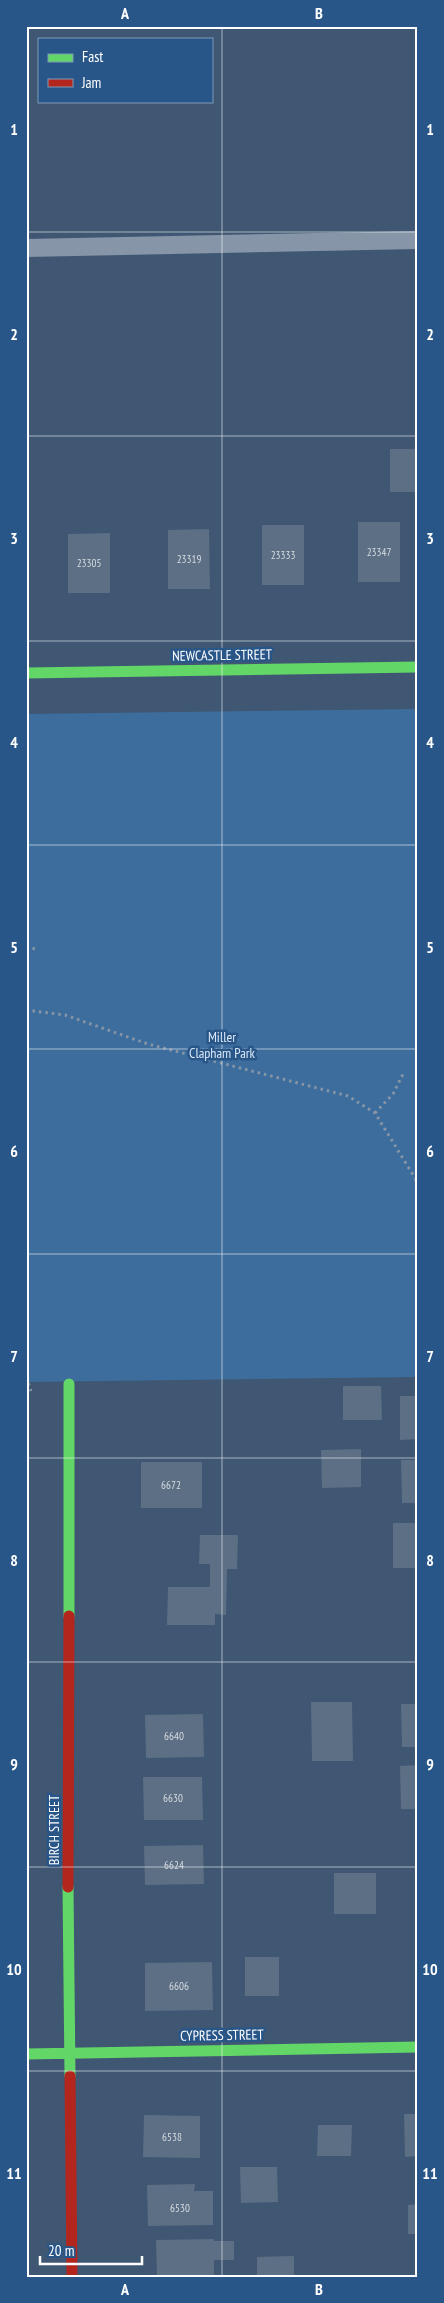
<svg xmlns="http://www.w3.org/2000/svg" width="444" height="2303" font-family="'PT Sans Narrow',sans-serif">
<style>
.park{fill:#3d6d9d}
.building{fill:#5c6f84}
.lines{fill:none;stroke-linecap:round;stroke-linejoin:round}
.path{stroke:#8695a7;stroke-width:3;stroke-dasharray:2.5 4;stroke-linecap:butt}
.lane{stroke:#8695a7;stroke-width:18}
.fast{stroke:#63d668;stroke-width:11}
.jam{stroke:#b3261e;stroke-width:11}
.grid{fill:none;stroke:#fff;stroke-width:1;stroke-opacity:0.55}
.labels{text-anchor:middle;stroke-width:5;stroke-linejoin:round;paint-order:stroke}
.number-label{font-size:11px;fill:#d6dbe0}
.street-label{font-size:14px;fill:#fff;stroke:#295688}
.park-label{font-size:14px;fill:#d9e7f7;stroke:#295688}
.neatline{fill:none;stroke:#fff;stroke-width:2}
.grid-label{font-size:16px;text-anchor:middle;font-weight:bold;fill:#fff}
</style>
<rect width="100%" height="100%" fill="#3f5772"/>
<path class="park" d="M418 709V1377L26 1382V714Z"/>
<path class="building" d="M390 449H418V492H390Z
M358 522H400V582H358Z
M262 525H304V585H262Z
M209 529 210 589H168V530Z
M110 533V593H68V534Z
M343 1386H381L382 1420H343Z
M400 1396H418V1439L400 1440Z
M361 1449V1487L322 1488 321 1450Z
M401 1460H418V1503H402Z
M141 1462H202V1508H141Z
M393 1523H418V1568H393Z
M200 1535H238L237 1569H227L226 1615 215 1614V1625H167L168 1587H210V1564H199Z
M311 1702H352L353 1761H312Z
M401 1704H418V1747H402Z
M203 1714 204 1757 146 1758 145 1715Z
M418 1765V1809H401L400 1766Z
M143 1777H202L203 1820H144Z
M203 1845 204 1884 145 1885 144 1846Z
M334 1873H376V1914H334Z
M245 1957H279V1996H245Z
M212 1962 213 2010 145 2011V1963Z
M404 2114H418V2156L405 2157Z
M144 2115 200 2116V2158L143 2157Z
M318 2125H352L351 2156H317Z
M240 2167H277L278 2202 241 2203Z
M195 2184 194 2191H213V2225L148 2226 147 2185Z
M418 2204V2234H408V2205Z
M214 2239V2241H234V2260H214V2277H157L156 2240Z
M294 2256V2277H257V2257Z"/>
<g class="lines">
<path class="path" d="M26 948 37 949
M26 1010 65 1015 148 1044 348 1096 375 1113 418 1183
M375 1113 393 1094 404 1072
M26 1377 31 1391"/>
<path class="lane" d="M26 248 418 240"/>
<path class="fast" d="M26 673 418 667
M69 1616V1384
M68 1887 70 2076
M26 2054 418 2047"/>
<path class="jam" d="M68 1887 69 1616
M70 2076 72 2277"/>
</g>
<path class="grid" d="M222 26V2277M26 232H418M26 436H418M26 641H418M26 845H418M26 1049H418M26 1254H418M26 1458H418M26 1662H418M26 1867H418M26 2071H418"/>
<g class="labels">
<g class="number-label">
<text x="379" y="556">23347</text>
<text x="283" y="559">23333</text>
<text x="189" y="563">23319</text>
<text x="89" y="567">23305</text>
<text x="171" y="1489">6672</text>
<text x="174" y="1740">6640</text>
<text x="173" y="1802">6630</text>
<text x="174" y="1869">6624</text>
<text x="179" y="1990">6606</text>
<text x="172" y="2141">6538</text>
<text x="180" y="2212">6530</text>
</g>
<g class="street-label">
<text transform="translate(222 655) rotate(-1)" y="5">NEWCASTLE STREET</text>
<text transform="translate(54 1830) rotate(-90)" y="5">BIRCH STREET</text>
<text transform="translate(222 2035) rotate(-1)" y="5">CYPRESS STREET</text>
</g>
<g class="park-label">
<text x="222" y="1042">Miller<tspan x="222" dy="16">Clapham Park</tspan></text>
</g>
</g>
<rect width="444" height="2303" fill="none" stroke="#295688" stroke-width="55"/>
<rect x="38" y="38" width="175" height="65" fill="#295688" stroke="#7f9ab8"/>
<rect x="48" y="54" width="25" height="8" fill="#63d668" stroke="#7f9ab8"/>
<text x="82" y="62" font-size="15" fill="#ffffff">Fast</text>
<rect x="48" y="79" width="25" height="8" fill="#b3261e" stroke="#7f9ab8"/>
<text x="82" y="88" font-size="15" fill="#ffffff">Jam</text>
<path d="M40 2256v8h102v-8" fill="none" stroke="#ffffff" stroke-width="2.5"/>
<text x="48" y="2256" font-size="15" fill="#ffffff" stroke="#295688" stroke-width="4" paint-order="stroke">20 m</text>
<rect x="28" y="28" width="388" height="2248" class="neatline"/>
<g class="grid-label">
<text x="125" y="19">A</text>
<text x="319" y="19">B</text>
<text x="14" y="135">1</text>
<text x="430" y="135">1</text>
<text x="14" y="340">2</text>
<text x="430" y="340">2</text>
<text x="14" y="544">3</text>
<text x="430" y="544">3</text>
<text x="14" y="748">4</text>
<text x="430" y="748">4</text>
<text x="14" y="953">5</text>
<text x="430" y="953">5</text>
<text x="14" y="1157">6</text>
<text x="430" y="1157">6</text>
<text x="14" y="1362">7</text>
<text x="430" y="1362">7</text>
<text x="14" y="1566">8</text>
<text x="430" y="1566">8</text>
<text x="14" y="1770">9</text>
<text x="430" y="1770">9</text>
<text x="14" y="1975">10</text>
<text x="430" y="1975">10</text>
<text x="14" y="2179">11</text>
<text x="430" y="2179">11</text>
<text x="125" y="2295">A</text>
<text x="319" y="2295">B</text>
</g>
</svg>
